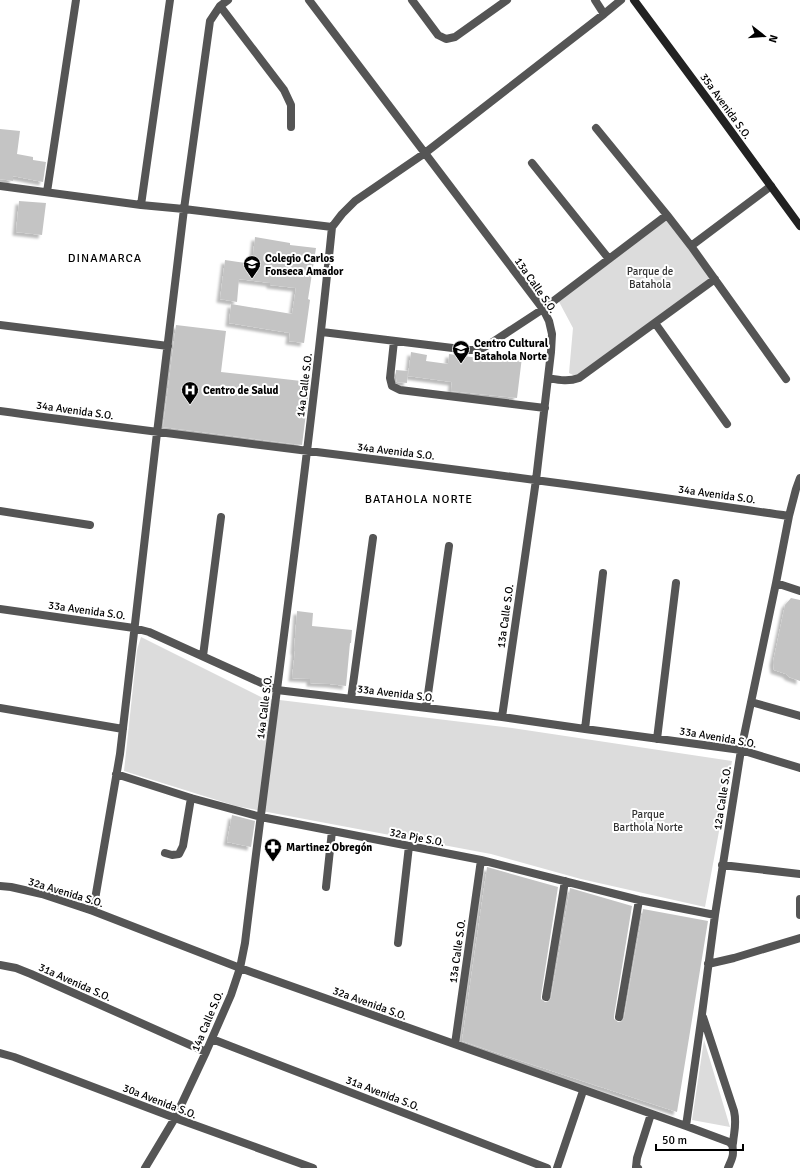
<svg xmlns="http://www.w3.org/2000/svg" width="800" height="1168" font-family="Signika,sans-serif">
<style>
.green{fill:#dcdcdc}
.building{fill:#c4c4c4;filter:url(#shadow)}
.lines{fill:none;stroke-linecap:round;stroke-linejoin:round}
.street{stroke:#555;stroke-width:8}
.secondary{stroke:#222;stroke-width:8}
.labels{text-anchor:middle;stroke-width:4;stroke-linejoin:round;paint-order:stroke}
.street-label{font-size:11px;fill:#000;stroke:#fff}
.poi-label{font-size:11px;font-weight:bold;fill:#000;stroke:#fff;text-anchor:start}
.park-label{font-size:11px;fill:#333;stroke:#fff}
.neighbourhood-label{font-size:12px;letter-spacing:1px;fill:#000;stroke:#fff}
</style>
<defs>
<filter id="shadow"><feDropShadow dx="-3.5" dy="3.5" stdDeviation="1" flood-color="#0004"/></filter>
</defs>
<rect width="100%" height="100%" fill="#fff"/>
<path class="green" d="M667 215 715 279 579 378 569 373 573 328 557 298Z
M141 637 263 698 512 728 732 761 705 907 581 879 491 854 236 806 124 771 137 650Z
M704 1040 730 1127 692 1120Z"/>
<path class="building" d="M0 129 20 131 17 154 33 157V160L46 162 43 182 13 176V181L0 179Z
M19 201 46 203 42 235 16 232Z
M255 237 290 243V245L316 248 308 299 310 300 304 343 289 341 290 333 229 323 231 304 292 314 296 288 270 285V283L239 279 237 302 220 299 225 260 252 264Z
M176 325 226 331 221 372 310 382 302 445 163 427Z
M411 352 427 355 426 361 448 364 449 354 486 359 487 353 522 357 517 398 451 391 452 382 408 376Z
M396 370 408 371 407 383 397 382 396 378Z
M791 598 800 600V681L789 677 786 674 774 670 773 662 785 605Z
M297 611 313 613 312 626 352 630 351 643H350L346 686 330 684 310 683V679L292 678 295 651H294Z
M232 815 255 821 251 847 227 842Z
M487 867 558 887 541 996V999L545 1002H548L551 998 570 888 632 906 614 1016V1019L618 1022H621L624 1018 643 909 708 921 677 1112 506 1056 462 1041Z"/>
<g class="lines">
<path class="street" d="M309 0 543 309 549 321 552 334 551 352 536 480 502 717
M412 0 438 35 446 39 455 37 507 0
M595 0 604 14
M220 6 284 90 291 105V127
M596 128 667 215 691 246 786 379
M532 163 609 259
M0 186 141 205 184 209 332 227 342 214 355 201 425 153 604 14 621 0
M47 192 76 0
M141 205 170 0
M691 246 771 186
M655 323 727 424
M0 325 168 346
M322 332 469 350H479L488 345 543 309 667 215
M394 341 390 378 392 386 400 390 545 408
M548 378C559 380 568 382 579 378L715 279
M0 411C178 436 357 456 535 480 620 491 704 504 789 516
M0 511 90 525
M776 583 800 591
M0 609 134 628 149 632 277 690 502 717 585 729 741 750 800 768
M203 656 221 517
M351 699 373 538
M751 702 800 716
M0 708 123 729
M426 708 449 546
M585 729 603 573
M657 739 676 583
M116 774 191 798 261 817 481 860 639 900 715 915
M165 853 172 855 179 854 183 846 191 798
M722 865 800 874
M0 886 11 887 42 894 93 911 240 968 686 1126 729 1142 732 1145
M326 887 332 831
M800 899V915
M93 911 120 754 157 433 184 209 210 21 220 6 228 0
M398 943 409 846
M708 964 734 958 800 938
M0 965 16 968 31 974 206 1052
M546 997 565 881
M619 1017 639 900
M703 1017 734 1111C737 1124 734 1131 733 1143 732 1146 733 1149 733 1153 733 1158 730 1163 728 1168
M212 1039 547 1168
M455 1044 481 860
M0 1053 14 1057 175 1118 313 1168
M686 1126 702 1014 715 915 741 750 776 583 789 516 796 489 800 478
M145 1168 175 1118 206 1052 231 995 240 968 245 943C274 704 308 466 332 227
M557 1168 583 1091
M638 1168 636 1167 637 1158 651 1114"/>
<path class="secondary" d="M634 0 714 108 800 226"/>
</g>
<defs>
<g id="school-pin" transform="scale(0.9)"><path d="M0 17L-7.5 6A9.5 9.5 0 1 1 7.5 6Z" fill="#000" stroke="#fff"/><path d="M0-5L7-2L0 1L-7-2ZM-4 1L0 2.5L4 1V4Q0 6-4 4Z" fill="#fff"/></g>
<g id="hospital-pin" transform="scale(0.9)"><path d="M0 17L-7.5 6A9.5 9.5 0 1 1 7.5 6Z" fill="#000" stroke="#fff"/><path d="M-5-5h3v3.5h4V-5h3V5h-3V1.5h-4V5h-3Z" fill="#fff"/></g>
<g id="pharmacy-pin" transform="scale(0.9)"><path d="M0 17L-7.5 6A9.5 9.5 0 1 1 7.5 6Z" fill="#000" stroke="#fff"/><path d="M-2-6h4v4h4v4h-4v4h-4v-4h-4v-4h4Z" fill="#fff"/></g>
</defs>
<g fill-rule="evenodd">
<use href="#school-pin" x="252" y="264"/>
<use href="#school-pin" x="461" y="349"/>
<use href="#hospital-pin" x="190" y="390"/>
<use href="#pharmacy-pin" x="273" y="847"/>
</g>
<g class="labels">
<g class="street-label">
<text transform="translate(726 106) rotate(54)" y="4">35a Avenida S.O.</text>
<text transform="translate(536 285) rotate(55)" y="4">13a Calle S.O.</text>
<text transform="translate(304 385) rotate(-83)" y="4">14a Calle S.O.</text>
<text transform="translate(75 410) rotate(8)" y="4">34a Avenida S.O.</text>
<text transform="translate(396 451) rotate(7)" y="4">34a Avenida S.O.</text>
<text transform="translate(717 494) rotate(8)" y="4">34a Avenida S.O.</text>
<text transform="translate(87 610) rotate(8)" y="4">33a Avenida S.O.</text>
<text transform="translate(505 616) rotate(-82)" y="4">13a Calle S.O.</text>
<text transform="translate(396 693) rotate(7)" y="4">33a Avenida S.O.</text>
<text transform="translate(264 707) rotate(-83)" y="4">14a Calle S.O.</text>
<text transform="translate(718 737) rotate(10)" y="4">33a Avenida S.O.</text>
<text transform="translate(722 798) rotate(-81)" y="4">12a Calle S.O.</text>
<text transform="translate(417 837) rotate(11)" y="4">32a Pje S.O.</text>
<text transform="translate(66 892) rotate(17)" y="4">32a Avenida S.O.</text>
<text transform="translate(457 951) rotate(-82)" y="4">13a Calle S.O.</text>
<text transform="translate(75 982) rotate(24)" y="4">31a Avenida S.O.</text>
<text transform="translate(370 1003) rotate(20)" y="4">32a Avenida S.O.</text>
<text transform="translate(207 1021) rotate(-67)" y="4">14a Calle S.O.</text>
<text transform="translate(383 1093) rotate(21)" y="4">31a Avenida S.O.</text>
<text transform="translate(160 1101) rotate(21)" y="4">30a Avenida S.O.</text>
</g>
<g class="poi-label">
<text x="265" y="262">Colegio Carlos<tspan x="265" dy="13">Fonseca Amador</tspan></text>
<text x="474" y="347">Centro Cultural<tspan x="474" dy="13">Batahola Norte</tspan></text>
<text x="203" y="394">Centro de Salud</text>
<text x="286" y="851">Martinez Obregón</text>
</g>
<g class="park-label">
<text x="650" y="275">Parque de<tspan x="650" dy="13">Batahola</tspan></text>
<text x="648" y="818">Parque<tspan x="648" dy="13">Barthola Norte</tspan></text>
</g>
<g class="neighbourhood-label">
<text x="105" y="262">DINAMARCA</text>
<text x="419" y="503">BATAHOLA NORTE</text>
</g>
</g>
<g transform="translate(764 36) rotate(107)" stroke="#ffffff" stroke-width="3" paint-order="stroke">
<path d="M0-3L7 15L0 10L-7 15Z" fill="#000000"/>
<text y="-6" font-size="11" font-weight="bold" text-anchor="middle" fill="#000000">N</text>
</g>
<path d="M656 1144v6h87v-6" fill="none" stroke="#000000" stroke-width="2"/>
<text x="662" y="1144" font-size="12" fill="#000000" stroke="#ffffff" stroke-width="3" paint-order="stroke">50 m</text>
</svg>
